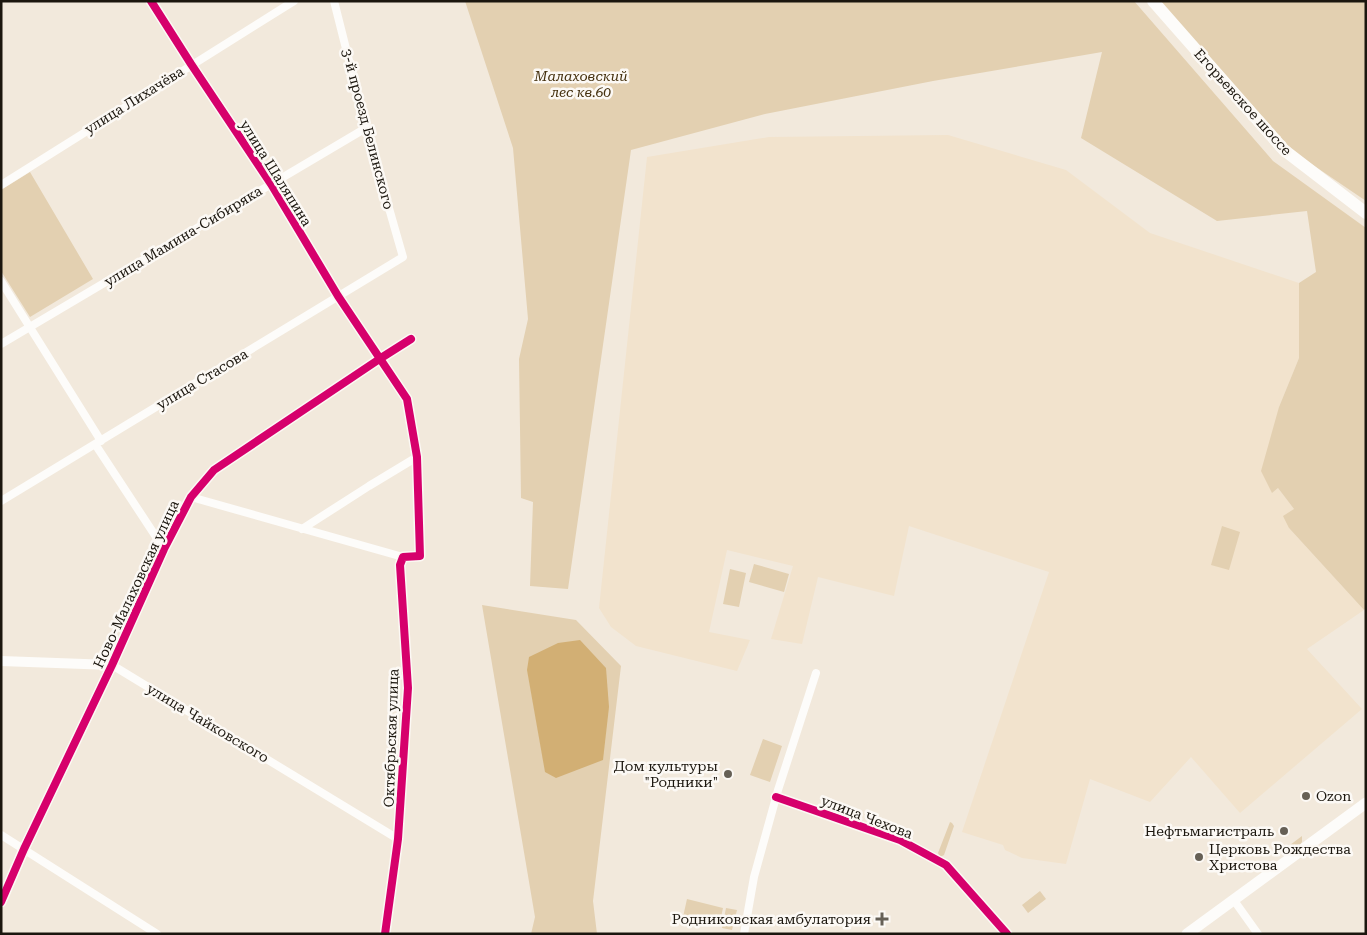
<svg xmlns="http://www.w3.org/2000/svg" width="1367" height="935" font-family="'Roboto Serif',serif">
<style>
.built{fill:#f2e3cd}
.green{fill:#e3d0b1}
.water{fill:#d2af74}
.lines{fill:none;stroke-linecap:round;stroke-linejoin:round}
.minor{stroke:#fdfcfa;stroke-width:8}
.tertiary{stroke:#fdfcfa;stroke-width:10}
.secondary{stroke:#fdfcfa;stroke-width:11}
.primary{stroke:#fdfcfa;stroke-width:12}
.cycleway-casing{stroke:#fcf9f5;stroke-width:11}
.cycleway{stroke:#d6006c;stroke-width:8}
.poi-dot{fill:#666056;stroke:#fcf9f5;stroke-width:2}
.labels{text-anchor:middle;stroke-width:5;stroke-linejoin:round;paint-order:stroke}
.park-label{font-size:14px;font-style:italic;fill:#45310f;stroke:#fcf9f5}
.street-label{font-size:14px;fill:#1b160e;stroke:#fcf9f5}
.poi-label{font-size:14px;fill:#1b160e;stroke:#fcf9f5;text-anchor:end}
</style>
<rect width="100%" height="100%" fill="#f2e9dc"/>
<path class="built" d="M948 135 1066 170 1150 233 1299 283V358L1279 407 1272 493 1278 488 1294 509 1289 528 1364 610 1307 649 1362 709 1240 813 1191 757 1150 802 1090 779 1066 864 1022 858 1005 850 1003 845 962 832 1049 572 909 526 894 596 818 577 802 644 771 639 793 566 727 550 709 632 750 640 737 671 636 646 611 627 599 608 647 157 769 137Z"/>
<path class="green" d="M465 1H1134L1273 161 1366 228V608L1364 610 1289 528 1283 516 1294 509 1278 488 1272 493 1261 471 1279 407 1299 358V283L1316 272 1307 211 1217 221 1081 138 1102 52 933 81 765 114 631 150 568 589 530 586 533 502 521 498 519 359 528 319 513 148Z
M1160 1H1366V201L1288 148Z
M30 172 93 279 30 317 1 271V190Z
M1222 526 1240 532 1229 570 1211 565Z
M754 564 789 574 784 592 749 582Z
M730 569 746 573 739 607 723 604Z
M482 605 576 620 621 666 593 901 597 934H531L535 917Z
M763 739 782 746 770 782 750 775Z
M950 822 952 823 954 826 944 855 940 857 938 853Z
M1302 836V842C1298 848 1292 852 1286 848Z
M1040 891 1046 899 1028 913 1022 905Z
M687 899 723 908 719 926 683 917Z
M726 908 737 910 732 930 722 928Z"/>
<path class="water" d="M580 640 606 668 609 707 603 760 556 778 545 772 527 670 529 657 558 643Z"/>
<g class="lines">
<path class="minor" d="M151 1 191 64 271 184 338 296 407 399 417 457 420 556 403 557 400 565 408 688 398 839 385 934
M1 185 294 1
M1 281 101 441
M1 344 366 128
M95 444 164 549
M191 497 403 557
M1 501 403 257 366 128 334 1
M302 529 369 486 417 457
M776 797 900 840 946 865 1007 934
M1 835 157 934
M398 839 112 665 164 549 191 497 214 470 381 358 411 339
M1233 899 1258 934
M744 934 754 877 778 790 816 673"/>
<path class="tertiary" d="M1 661 112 665 24 849 1 902"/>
<path class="secondary" d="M1187 934 1366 803"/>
<path class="primary" d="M1153 1 1284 150 1366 213"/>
<g class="cycleway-casing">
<path id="cycleway" d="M151 1 191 64 271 184 338 296 407 399 417 457 420 556 403 557 400 565 408 688 398 839 385 934
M776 797 900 840 946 865 1007 934
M1 902 24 849 112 665 164 549 191 497 214 470 381 358 411 339"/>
</g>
<use href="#cycleway" class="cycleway"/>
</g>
<g class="poi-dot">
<circle cx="728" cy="774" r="5"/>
<circle cx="1306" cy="796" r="5"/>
<circle cx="1284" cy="831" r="5"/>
<circle cx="1199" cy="857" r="5"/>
<path d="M879.5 911.5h5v5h5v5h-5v5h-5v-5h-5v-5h5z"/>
</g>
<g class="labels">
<g class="park-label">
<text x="581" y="81">Малаховский<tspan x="581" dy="16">лес кв.60</tspan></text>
</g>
<g class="street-label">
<text transform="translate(134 100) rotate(-32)" y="5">улица Лихачёва</text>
<text transform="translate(1243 102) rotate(48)" y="5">Егорьевское шоссе</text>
<text transform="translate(368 129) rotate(75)" y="5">3-й проезд Белинского</text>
<text transform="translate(276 173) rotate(58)" y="5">улица Шаляпина</text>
<text transform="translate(183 236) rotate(-31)" y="5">улица Мамина-Сибиряка</text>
<text transform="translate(202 379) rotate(-31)" y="5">улица Стасова</text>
<text transform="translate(136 584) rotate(-65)" y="5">Ново-Малаховская улица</text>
<text transform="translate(208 723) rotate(31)" y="5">улица Чайковского</text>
<text transform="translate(391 738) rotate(-88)" y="5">Октябрьская улица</text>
<text transform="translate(867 817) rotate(21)" y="5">улица Чехова</text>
</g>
<g class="poi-label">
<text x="718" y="771">Дом культуры<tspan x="718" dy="16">"Родники"</tspan></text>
<text x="1316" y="801" text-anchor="start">Ozon</text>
<text x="1274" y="836">Нефтьмагистраль</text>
<text x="1209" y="854" text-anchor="start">Церковь Рождества<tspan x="1209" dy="16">Христова</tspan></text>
<text x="871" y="924">Родниковская амбулатория</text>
</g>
</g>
<rect width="1367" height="935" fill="none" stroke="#1b160e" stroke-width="5"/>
</svg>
